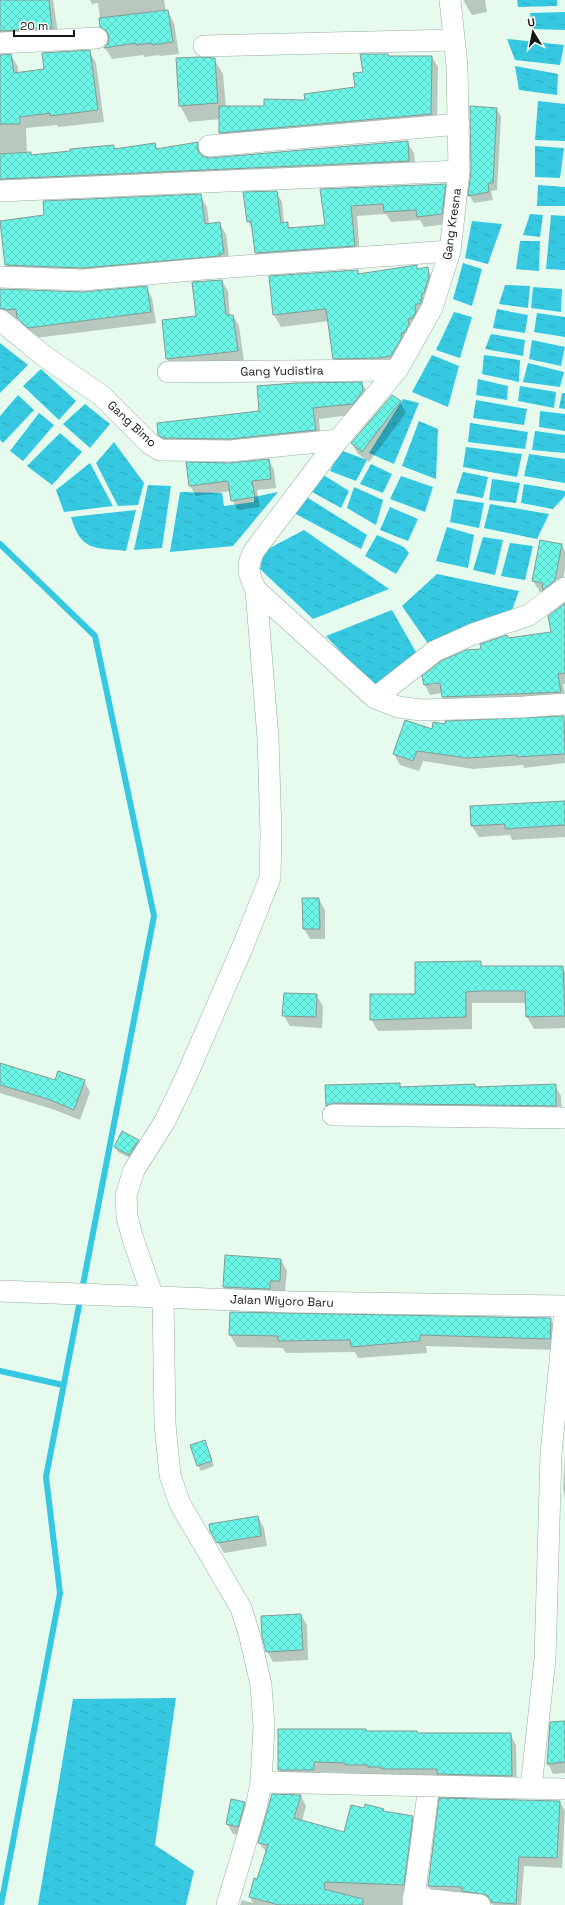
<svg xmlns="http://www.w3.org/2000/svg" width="565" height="1905" font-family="'Space Grotesk',sans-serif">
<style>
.water{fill:url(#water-ripples)}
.shadow{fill:#0003;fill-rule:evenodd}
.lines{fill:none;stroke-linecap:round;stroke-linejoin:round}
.stream{stroke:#35c8e0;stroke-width:6}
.building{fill:url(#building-cross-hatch);stroke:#829b97}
.minor-casing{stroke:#99ada1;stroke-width:22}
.minor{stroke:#fff;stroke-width:21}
.labels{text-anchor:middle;stroke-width:4;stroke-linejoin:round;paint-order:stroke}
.street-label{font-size:12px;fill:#121915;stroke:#fff}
</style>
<defs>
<pattern id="water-ripples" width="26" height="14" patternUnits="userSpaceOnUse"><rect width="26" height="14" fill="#35c8e0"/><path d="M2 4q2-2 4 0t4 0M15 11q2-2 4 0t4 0" fill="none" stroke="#2eabbf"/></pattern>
<pattern id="building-cross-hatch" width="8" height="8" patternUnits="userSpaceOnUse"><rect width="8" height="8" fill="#6bf5e6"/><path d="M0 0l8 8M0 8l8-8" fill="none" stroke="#5cd1c4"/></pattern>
</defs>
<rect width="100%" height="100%" fill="#e6fbee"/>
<path class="water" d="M517 0H557V6L518 7Z
M565 12V30L532 29 530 13Z
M507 39 564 45 560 65 515 60Z
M515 66 558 74 557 95 519 90Z
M538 101 565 104V141L535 140Z
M535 146 564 148 560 178 535 177Z
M538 185 565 187V206H537Z
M530 214 543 215 540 237 523 235Z
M551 215 565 216V270L546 269Z
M472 221 502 224 488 264 465 258Z
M520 241H540L539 271 516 269Z
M463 263 482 269 472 306 453 299Z
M505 285 530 286 528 308 499 304Z
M533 287 562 289 561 312 531 308Z
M497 309 528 315 525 333 493 328Z
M454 312 472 317 460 358 436 350Z
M537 313 565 317V337L534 332Z
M491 334 525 340 523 356 485 349Z
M532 340 565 347 561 366 529 359Z
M0 343 28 365 0 393Z
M432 355 459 366 448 407 412 392Z
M484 355 520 360 519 382 482 374Z
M528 363 564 372 560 387 523 382Z
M41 369 76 401 59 420 23 386Z
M478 379 508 386 507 400 476 395Z
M520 386 556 392 554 408 518 401Z
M562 393H565V409L559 408Z
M18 395 34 410 3 443 0 440V416Z
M403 399 419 403 394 464 369 453Z
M476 400 527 409 524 425 473 418Z
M85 404 110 424 90 448 63 424Z
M540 411 565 414V431L539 427Z
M39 413 54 425 23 461 10 451Z
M419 421 438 429 436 479 402 466Z
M470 423 528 432 525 449 468 442Z
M535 431 565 435V453L532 450Z
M60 433 82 452 52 485 27 466Z
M114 442 144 483 138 505 118 506 96 463Z
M466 447 522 454 517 477 463 467Z
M340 450 367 460 356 481 330 471Z
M529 454 565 459V483L524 476Z
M90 463 113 506 64 512 56 490Z
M371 464 392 474 383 493 360 484Z
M463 472 488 477 483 498 456 493Z
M322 474 349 491 341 508 307 489Z
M401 476 433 487 425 512 390 499Z
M492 479 520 483 516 503 489 500Z
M524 484 565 491V496L553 509 521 503Z
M148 485 171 486 162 548 134 550Z
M354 487 383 500 376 525 347 508Z
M180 492 222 493 224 506 254 502V497L278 492 233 546 170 552Z
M305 496 367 535 361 549 294 513Z
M454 499 484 503 479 528 450 522Z
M490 504 549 514 537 539 484 528Z
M390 507 418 519 408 541 380 530Z
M136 510 126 551C94 547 81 552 71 517Z
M447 527 474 535 468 568 436 561Z
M304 530 389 589 313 619 260 569 264 551Z
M377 535 404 547 409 553 396 574 365 556Z
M483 537 503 540 495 575 473 570Z
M510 543 533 546 525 580 501 576Z
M437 574 519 591 511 613 429 645 402 606Z
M392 610 417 654 373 686 326 636Z
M176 1698 155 1845 194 1871 186 1905H38L73 1699Z"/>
<path class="shadow" d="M0 0H53L59 40 0 45Z
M90 0H164L166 12H168L174 23 179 54 160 56 159 55 144 57 143 55 112 59 105 48 109 39 101 26 98 3 92 4Z
M463 0H485L487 12 472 15Z
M89 51 96 63 104 122 58 127 57 125 26 128 27 153H30L32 156 113 146 116 150 155 144 158 150 197 143 204 155V158L210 159 407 142 414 153 416 173 0 193V55H11L18 67V73L46 70Z
M388 57H432L438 67 437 124 226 143 220 133V119L189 122 180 106 177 59H214L223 74 226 107H265L306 101 356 88 364 72Z
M496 109 501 116 497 190 491 191 493 200 474 203 469 195Z
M445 185 451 194 447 224 424 227 420 220 391 222 386 214 357 216 360 256 261 263 256 253 253 231 248 221 276 192 282 202 284 223H287L291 229 326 226 321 190Z
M200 195 207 207 209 224 219 223 226 234 230 265 13 276 6 265Z
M416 266 418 270 427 268 434 280 398 368 341 370 334 358 329 321 281 327 274 315 357 271 360 275Z
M222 281 228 291 230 316H233L239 326 244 361 173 369 167 359 198 317Z
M146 287 152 298 156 323 35 338 24 329 19 319H2L0 321V290L83 293Z
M362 383 368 394 359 414 319 419 321 441 166 446 159 435 260 411Z
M392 396 400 402 406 413 369 462 358 454 352 444Z
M269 460 274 470 276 488 257 490 260 507 238 510 232 500 231 491 196 496 190 486 187 463 230 464Z
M562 545 565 551V569L561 591 546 593 540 592 533 581Z
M565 604V684H563L565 695 449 707 442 693 430 695 425 685 482 650 508 639 553 633ZM445 681V683L430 685 432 683Z
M564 717 565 763 524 768 523 765 473 769 423 761 419 771 400 765 394 754 432 730 446 725Z
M565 802V837L512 840 510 835 479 837 472 826Z
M319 899 325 910V939H310L304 929Z
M480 962 483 967H562L565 972V1028L534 1029 527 1017V1003H472V1029L378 1031 371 1019Z
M316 995 323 1006 322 1028 290 1026 284 1016Z
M0 1064 56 1082 84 1081 90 1092 80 1120 55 1110 0 1093Z
M400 1084 402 1088 474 1085 476 1088 555 1085 561 1096 562 1116H333L327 1106 326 1086Z
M138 1140 141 1145 132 1159 118 1152 115 1147Z
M226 1256 281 1260 287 1271 285 1291 230 1298 224 1287Z
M550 1319 557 1331 556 1350 426 1346 427 1353 358 1358 355 1352 286 1353 283 1348 237 1347 230 1335Z
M205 1441 214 1466 201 1471 198 1466Z
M565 1455V1499L563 1489Z
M258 1517 264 1528 267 1546 224 1553 211 1531Z
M301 1615 307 1625 308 1660 273 1662 267 1651Z
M565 1722V1773L553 1774 548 1764Z
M279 1730 417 1734H510L516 1745 517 1786 352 1776 350 1773 320 1772V1780L285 1781 279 1770Z
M301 1796 306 1806 302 1821 344 1834 365 1809 383 1810 385 1812 412 1817 418 1828 407 1905H240L242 1900 253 1903 250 1897 255 1880H258L267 1853 259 1843Z
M440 1799 560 1802 565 1811 562 1868 524 1866 521 1905H494L487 1902 434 1897 429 1887Z
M244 1803 250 1813 244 1837 233 1834 227 1824Z"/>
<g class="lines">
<path class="stream" d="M0 544 95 636 154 916 46 1477 60 1593 1 1905
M0 1371 63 1385"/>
</g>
<path class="building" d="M0 0H49L52 28 0 31Z
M168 10 173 42 152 45V43L136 45V43L104 48 108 43 109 37 107 31 100 27 99 18Z
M90 50 98 110 50 116V113L20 117V124H0V55L11 54 14 73 44 69 42 53Z
M360 54H388V56H432L431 114 219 133V106H264V99L305 100 304 94 355 87 353 73 363 72Z
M199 57 215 58 218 103 179 106 176 58Z
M470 106 497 108 493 183H488L489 192 468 196 471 171Z
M408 141 409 161 0 179V154L31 152V155L70 151V149L114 145V149L155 143 156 149 198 142 197 147 199 153 204 157 210 158Z
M446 184 442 214 417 217 416 210 384 212 383 204 351 206 355 246 255 253 251 221 247 222 243 192 277 191 281 223 288 222V228L325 225 320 189Z
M201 194 205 224 220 222 224 253 219 254 220 256 83 268 5 265 0 221 44 215 43 201Z
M417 265V269L428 267 429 276 424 293H422L421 303 415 305 416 312 413 318 408 319 409 324 404 333H401L402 337 391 356 379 358 333 359 326 309 273 315 269 276 358 270V274Z
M222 280 226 315H233L238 351 166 359 162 320 196 316 192 282Z
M147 286 151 312 28 328 17 318 16 309 6 310 0 308V289L83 292Z
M362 382 363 391 353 404 313 408 316 430 229 439 163 438 158 435 157 423 259 411 257 386 295 383Z
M392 395 401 401 362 452 351 443Z
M269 459 271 479 252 481 255 497 231 501 228 481 189 486 186 462 230 463Z
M540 540 562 544 555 580 543 590 542 583 532 581Z
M565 603V673L558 674 561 692 442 697 440 683 424 685 422 676 441 661 466 650 481 649 480 644 507 635 508 638 551 632 548 616Z
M564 716 565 754 517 757V755L467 758 417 751 413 761 393 754 405 720 432 729 433 722 445 724V721Z
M565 801V825L505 829V824L471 826 470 806Z
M302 898H319L320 929H303Z
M481 961V966H563L565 1016 526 1017 525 991H481L466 992V1017L370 1020V994H415V962Z
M284 993 317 994 316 1017 282 1016Z
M0 1063 55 1080 58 1071 85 1080 74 1110 48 1099 0 1085Z
M400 1083V1087L475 1084V1087L556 1084V1106L333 1103 326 1106 325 1085Z
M122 1131 139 1140 129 1155 114 1147Z
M225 1255 281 1259 280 1281H270V1289L223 1287Z
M230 1312 551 1318 550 1339 420 1335V1341L351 1347 350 1340 278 1341V1336L229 1335Z
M205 1440 212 1461 197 1466 190 1445Z
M258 1516 261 1536 217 1543 210 1531 209 1524Z
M301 1614 303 1650 266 1652 262 1636 261 1616Z
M565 1721V1762L547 1764 550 1722Z
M278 1729H366V1731H417V1733H511L512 1776 437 1774V1769H381L382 1767H368V1765H345V1763L314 1762V1770H278Z
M272 1794 301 1795 294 1818 344 1832 351 1805 364 1808 365 1804 384 1809 383 1811 413 1816 404 1885 325 1882 324 1889 363 1899V1905H279L249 1897 254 1878 257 1879 268 1845 258 1843Z
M439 1798 560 1801 557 1858 519 1857 516 1904 491 1902 487 1895 462 1891V1887L428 1886Z
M231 1799 245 1802 238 1827 226 1824Z"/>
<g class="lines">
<g class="minor-casing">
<path id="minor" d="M450 0 457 66 459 171 450 251 432 308 397 370 338 440 254 551C246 566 248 574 256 590L375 698 398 707 421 710 523 707 565 704
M0 43 97 38
M204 46 454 40
M209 146 459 124
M0 191 459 171
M0 277 83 280 203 269 450 251
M0 320 44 356 102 396 150 444 160 450 230 451 338 440
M168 372 397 370
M375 698 435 651 473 634 529 615 565 588
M333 1115 565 1118
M0 1291 291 1302 565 1306
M153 1297 133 1239 127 1217 126 1195 134 1170 165 1121 186 1077 243 946 270 878 271 833 268 738 256 590
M163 1297 165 1424 170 1475 180 1504 241 1608 250 1637 261 1685 264 1726 261 1782 256 1808 227 1905
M261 1782 565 1789
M531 1788 545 1659 551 1454 565 1310
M413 1898 480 1905
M413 1905 429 1786"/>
</g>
<use href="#minor" class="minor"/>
</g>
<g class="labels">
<g class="street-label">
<text transform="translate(452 224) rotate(-82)" y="4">Gang Kresna</text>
<text transform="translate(282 371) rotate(-1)" y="4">Gang Yudistira</text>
<text transform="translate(132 424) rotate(43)" y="4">Gang Bimo</text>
<text transform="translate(282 1301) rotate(2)" y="4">Jalan Wiyoro Baru</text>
</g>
</g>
<g transform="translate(533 32) rotate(350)" stroke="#ffffff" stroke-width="3" paint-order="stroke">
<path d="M0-3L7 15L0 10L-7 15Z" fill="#121915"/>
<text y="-6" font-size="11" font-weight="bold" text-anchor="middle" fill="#121915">U</text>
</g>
<path d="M14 30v6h60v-6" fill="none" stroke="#121915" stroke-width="2"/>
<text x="20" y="30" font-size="12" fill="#121915" stroke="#ffffff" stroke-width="3" paint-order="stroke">20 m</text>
</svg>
